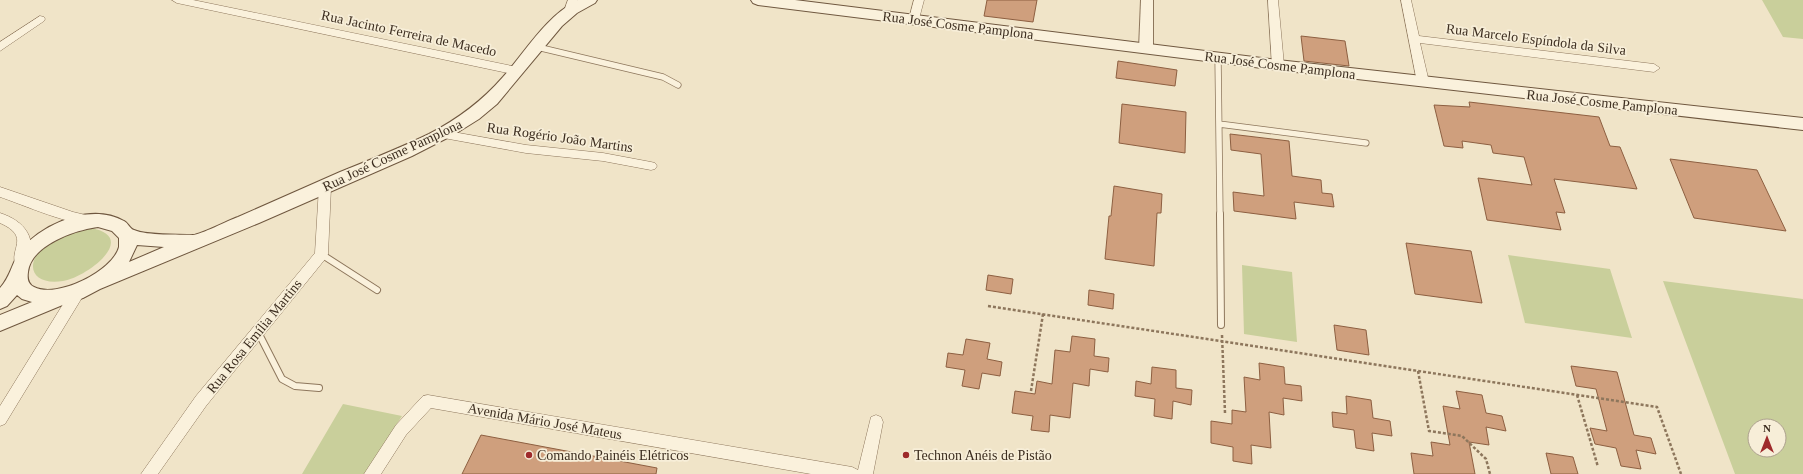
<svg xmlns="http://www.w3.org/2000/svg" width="1803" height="474" font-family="'Times New Roman',serif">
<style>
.green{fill:#c9cf9b;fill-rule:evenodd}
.building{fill:#cf9f7d;stroke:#8d5f41}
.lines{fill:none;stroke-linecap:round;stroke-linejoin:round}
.service-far1-casing{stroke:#8d765c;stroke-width:7}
.service-casing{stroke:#8d765c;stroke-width:8}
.minor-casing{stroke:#8d765c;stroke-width:1}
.tertiary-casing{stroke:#8d765c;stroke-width:2}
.secondary-casing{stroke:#6f573f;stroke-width:2}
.path{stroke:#8d765c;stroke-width:2.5;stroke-dasharray:3 2;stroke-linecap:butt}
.service-far1{stroke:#faf1dc;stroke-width:5.5}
.service{stroke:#faf1dc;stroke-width:6}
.minor{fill:#faf1dc;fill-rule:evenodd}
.tertiary{fill:#faf1dc;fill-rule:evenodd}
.secondary{fill:#faf1dc;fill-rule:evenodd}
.poi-dot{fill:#9e2a2b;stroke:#f7eed8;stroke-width:1.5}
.labels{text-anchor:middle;stroke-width:3.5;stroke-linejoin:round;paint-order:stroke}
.street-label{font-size:14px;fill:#3d2e20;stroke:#f7eed8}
.poi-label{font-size:14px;fill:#3d2e20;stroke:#f7eed8;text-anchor:start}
</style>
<rect width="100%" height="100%" fill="#f0e4c8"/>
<path class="green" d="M1762 0H1803V39L1783 37Z
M90 228C140 236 88 277 63 281 34 286 22 266 45 245 57 235 75 232 90 228Z
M1508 255 1610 269 1632 338 1525 323Z
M1242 265 1292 272 1297 342 1244 334Z
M1663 281 1803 299V474H1735ZM1755 426H1779V450H1755Z
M343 404 402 416 364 474H302Z"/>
<path class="building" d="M987 0H1037L1033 22 984 16Z
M1301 36 1345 41 1349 66 1304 61Z
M1118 61 1177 70 1175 86 1116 78Z
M1469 102 1599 117 1610 146 1620 147 1637 189 1554 179 1565 213 1556 212 1561 230 1487 220 1478 178 1532 185 1524 157 1493 153 1491 145 1462 141 1463 148 1444 146 1434 105 1470 107Z
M1122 104 1186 112 1185 153 1119 143Z
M1230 134 1289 141 1292 176 1321 180 1322 193 1332 194 1334 207 1294 202 1296 219 1234 211 1233 192 1264 196 1261 154 1231 150Z
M1670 159 1757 170 1786 231 1694 218Z
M1114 186 1162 194 1161 213H1157L1154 266 1105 259 1109 216H1111Z
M1406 243 1471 251 1482 303 1415 294Z
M988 275 1013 279 1011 294 986 290Z
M1089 290 1114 294 1113 309 1088 305Z
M1334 325 1366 330 1369 355 1337 350Z
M1072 336 1095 339 1094 356 1109 358 1108 372 1090 369 1089 386 1073 383 1070 418 1050 415 1049 432 1031 430 1033 416 1012 413 1015 391 1035 394 1037 381 1052 384 1055 350 1070 352Z
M966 339 990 343 987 359 1002 362 1000 376 982 373 979 389 962 386 965 370 946 367 948 353 963 355Z
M1259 363 1284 367 1285 384 1301 386 1302 401 1283 398 1284 415 1269 412 1271 448 1251 445 1252 464 1233 461V447L1211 443V421L1232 424V410L1246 412 1244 377 1260 380Z
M1571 366 1617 372 1634 435 1651 438 1656 454 1636 450 1641 469 1621 466 1616 448 1595 444 1590 428 1607 431 1596 389 1576 386Z
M1152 367 1176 370V388L1192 390 1191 405 1173 401 1172 419 1154 416 1155 399 1135 396 1136 381 1151 384Z
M1456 391 1482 395 1486 413 1502 416 1506 431 1486 427 1489 445 1469 442 1475 474H1414L1411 453 1433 456 1431 442 1450 445 1443 406 1460 409Z
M1346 396 1371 400 1373 418 1390 421 1392 436 1372 433 1374 451 1356 448 1354 430 1333 427 1332 412 1347 414Z
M481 435 657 468 656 474H462Z
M1546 453 1573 457 1578 474H1551Z"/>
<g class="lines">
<g class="service-far1-casing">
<path id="service-far1" d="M537 47 663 77 678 85
M1218 58 1220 215
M1219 124 1366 143"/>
</g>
<g class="service-casing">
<path id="service" d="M1220 214 1221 325
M321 254 377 290
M258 332 282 379 295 386 319 388"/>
</g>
<g class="minor-casing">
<path id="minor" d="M172 0H193L517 67 523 71 517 75 177 3Z
M568 0H578L574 11 569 14 564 11Z
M914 0H924L919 19 914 22 909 19Z
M1268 0H1278L1284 65 1278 69 1272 65Z
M1401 0H1411L1419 36 1654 64 1660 68 1654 72 1420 43 1429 82 1423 86 1417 82Z
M40 16 44 17 45 19 44 21 0 51V42Z
M442 130 526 145 603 153 651 162 655 163 657 166 655 169 651 170 603 161 526 153 438 137 436 134 438 131Z
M325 182 329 184 331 187 328 254 326 258 206 406 158 474H141L196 396 315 253 319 187 321 184Z
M0 187 73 212 94 217 95 220 94 223C77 229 19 203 0 197Z
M0 213C25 221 39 239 26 265L21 266 16 265C8 250 32 237 0 223Z
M78 286 83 288 85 292 83 296 5 424 0 426V406L73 288Z
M428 395 852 467 858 470 871 417 876 415 881 417 883 422 873 474H811L431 408 406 435 381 474H364L396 425 423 396Z"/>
</g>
<g class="tertiary-casing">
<path id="tertiary" d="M1141 0H1153V49L1151 52H1141L1139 49Z"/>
</g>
<g class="secondary-casing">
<path id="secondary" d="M578 0H597L595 3 577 13 562 26 497 104 479 119 455 134 412 156 259 223 100 289 83 298 65 304 0 331V315L32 302 22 299 17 295 7 306 0 309V288C13 274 12 256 28 242 52 220 94 204 124 221 128 223 130 229 134 230 148 236 178 234 193 235 200 235 229 220 238 217 272 202 306 187 340 172 370 160 400 148 429 134 458 119 482 101 503 77 526 51 546 16 578 0ZM98 227 112 231 119 238C119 241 119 245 119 247 113 271 57 299 34 287 28 284 27 279 28 272 31 245 75 230 98 227ZM137 245 164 247 129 262Z
M751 0H795L1278 60 1803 118V130L1278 70 758 5 753 3Z"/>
</g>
<path class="path" d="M988 306 1657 407 1681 474
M1222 335 1225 413
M1418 371 1429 431 1462 436 1486 459 1490 474
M1031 391 1043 314
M1577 395 1598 467"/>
<use href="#service-far1" class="service-far1"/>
<use href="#service" class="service"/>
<use href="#minor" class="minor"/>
<use href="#tertiary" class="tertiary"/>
<use href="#secondary" class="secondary"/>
</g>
<g class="poi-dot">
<circle cx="529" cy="455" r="4"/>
<circle cx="906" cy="455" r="4"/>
</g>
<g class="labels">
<g class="street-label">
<text transform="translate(958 25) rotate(7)" y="5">Rua José Cosme Pamplona</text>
<text transform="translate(409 33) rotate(12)" y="5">Rua Jacinto Ferreira de Macedo</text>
<text transform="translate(1536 39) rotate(7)" y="5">Rua Marcelo Espíndola da Silva</text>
<text transform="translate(1280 65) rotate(7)" y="5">Rua José Cosme Pamplona</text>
<text transform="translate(1602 102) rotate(6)" y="5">Rua José Cosme Pamplona</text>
<text transform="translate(560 137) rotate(8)" y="5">Rua Rogério João Martins</text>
<text transform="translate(392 155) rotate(-25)" y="5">Rua José Cosme Pamplona</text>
<text transform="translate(254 336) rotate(-51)" y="5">Rua Rosa Emília Martins</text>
<text transform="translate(545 421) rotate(10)" y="5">Avenida Mário José Mateus</text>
</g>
<g class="poi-label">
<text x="537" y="460">Comando Painéis Elétricos</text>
<text x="914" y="460">Technon Anéis de Pistão</text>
</g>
</g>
<g transform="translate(1767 438)"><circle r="19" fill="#f7eed8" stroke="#ada18e"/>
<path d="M0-3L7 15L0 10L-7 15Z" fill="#9e2a2b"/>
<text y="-6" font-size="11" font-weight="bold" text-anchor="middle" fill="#3d2e20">N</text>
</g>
</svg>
